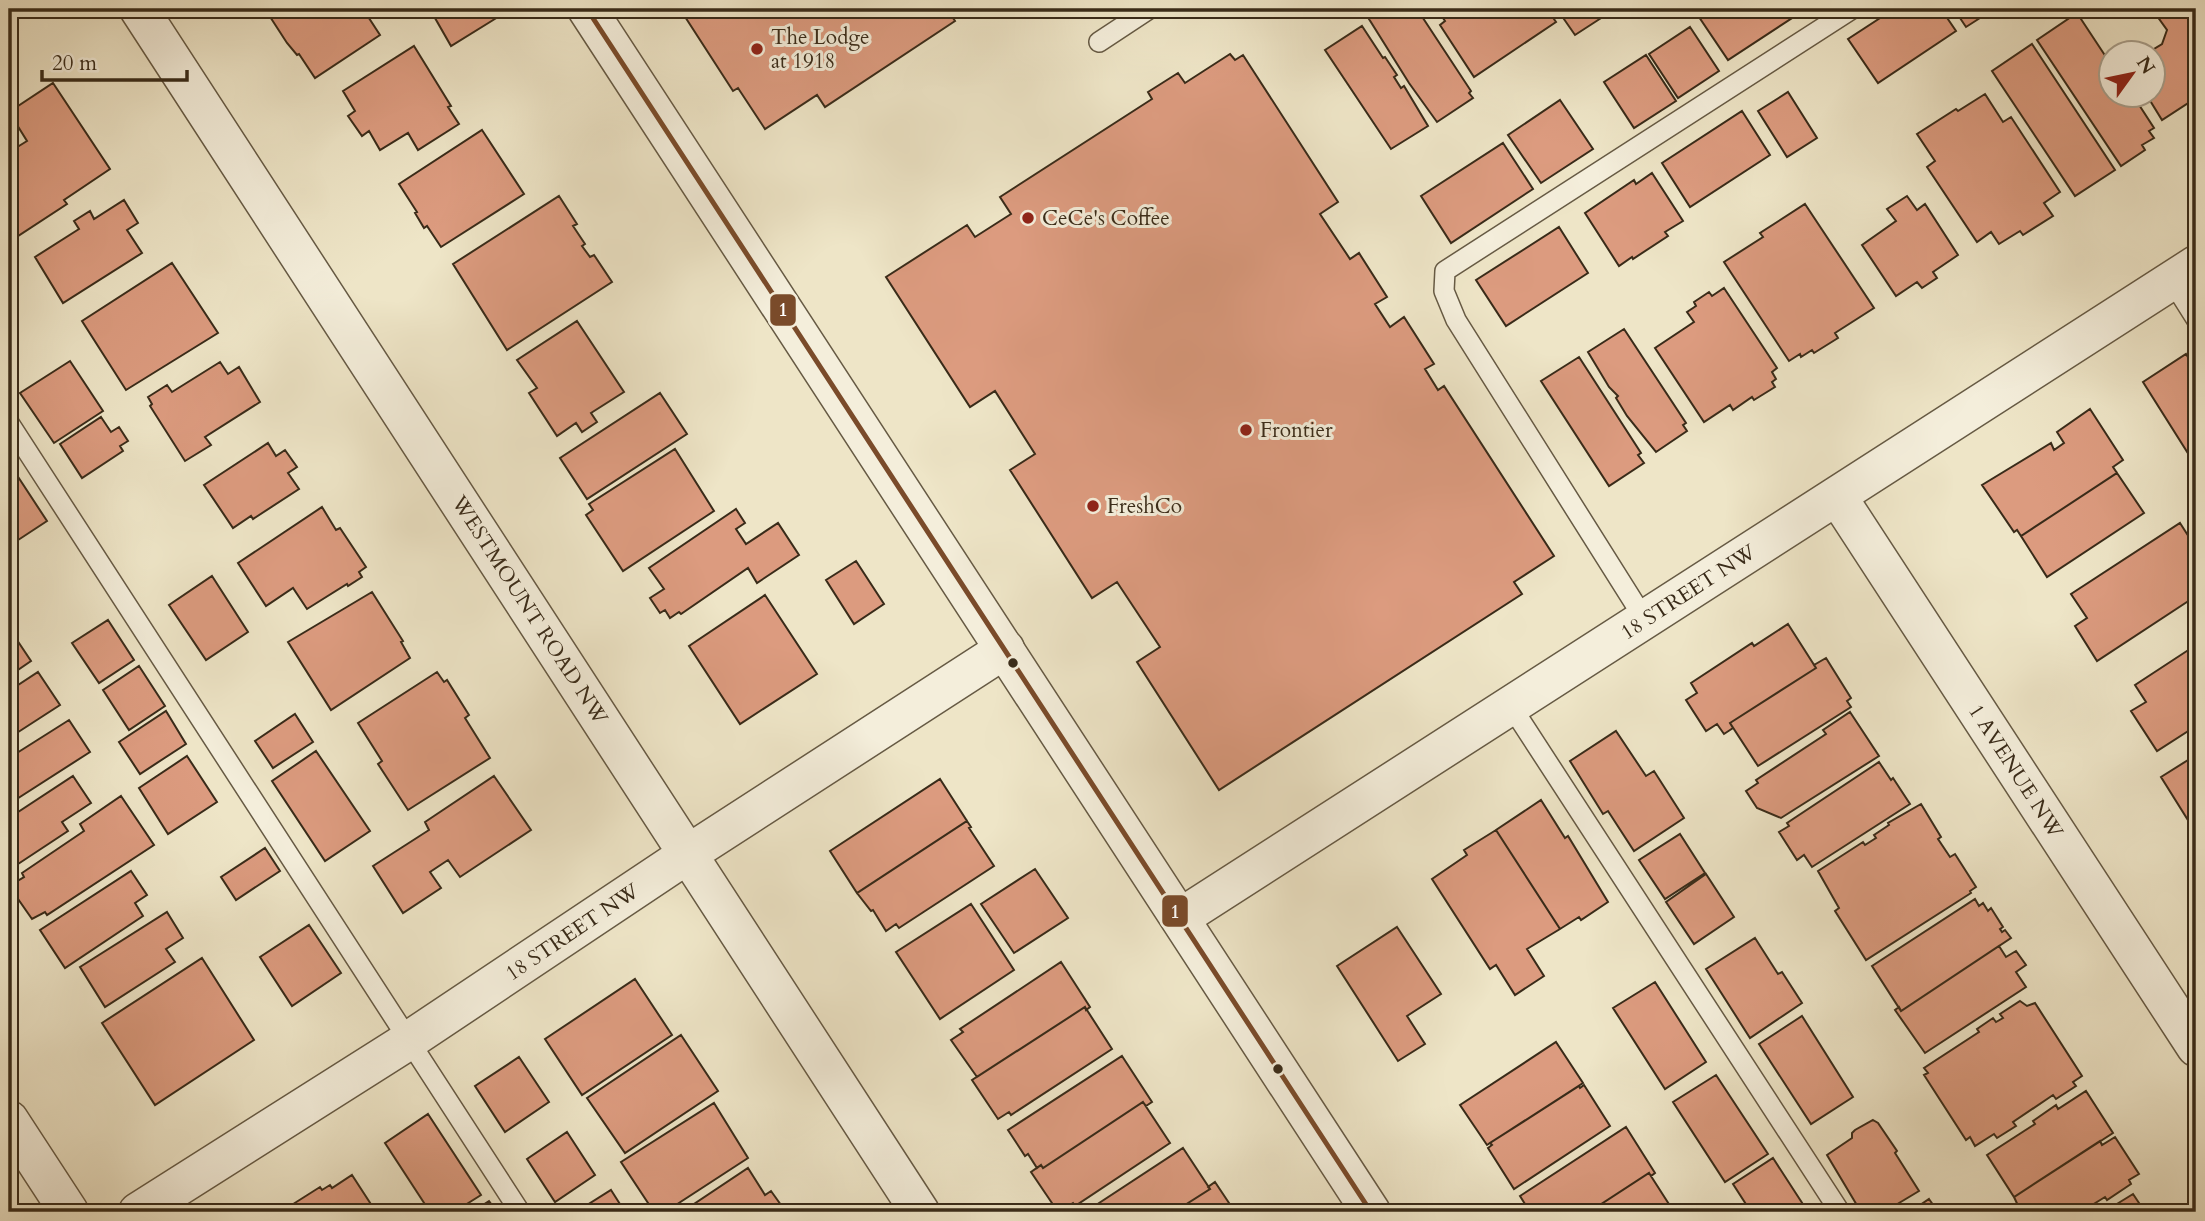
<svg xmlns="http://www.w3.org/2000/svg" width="2205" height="1221" font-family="Cardo,serif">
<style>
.building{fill:#dc9b7f;stroke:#392b19;stroke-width:2}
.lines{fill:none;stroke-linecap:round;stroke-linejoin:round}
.service-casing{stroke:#665a44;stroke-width:22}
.minor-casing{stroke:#665a44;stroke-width:41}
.tertiary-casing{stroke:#665a44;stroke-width:41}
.service{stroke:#f4eedb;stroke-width:19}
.minor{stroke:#f4eedb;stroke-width:38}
.tertiary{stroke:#f4eedb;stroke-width:38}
.bus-1-casing{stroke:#f4eedb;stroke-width:10}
.bus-1{stroke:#7a4b2a;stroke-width:5}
.poi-dot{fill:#8f2418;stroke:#f4eedb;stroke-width:2.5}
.bus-dot{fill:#392b19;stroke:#f4eedb;stroke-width:2.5}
.labels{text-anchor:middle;stroke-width:6;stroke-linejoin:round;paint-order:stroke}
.poi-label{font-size:21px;fill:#392b19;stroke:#f4eedb;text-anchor:start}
.street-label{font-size:21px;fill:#392b19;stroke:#f4eedb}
.line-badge{stroke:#f4eedb;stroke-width:2.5}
.badge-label{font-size:19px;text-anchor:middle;font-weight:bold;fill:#fff}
</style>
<rect width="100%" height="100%" fill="#eee5c7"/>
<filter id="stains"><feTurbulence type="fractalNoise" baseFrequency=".00286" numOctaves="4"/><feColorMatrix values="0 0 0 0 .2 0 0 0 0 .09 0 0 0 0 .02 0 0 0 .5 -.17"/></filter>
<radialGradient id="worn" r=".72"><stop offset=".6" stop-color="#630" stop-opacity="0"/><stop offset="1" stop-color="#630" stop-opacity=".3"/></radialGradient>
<path class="building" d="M265 9H363L380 35 315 78 299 54 297 55 287 43Z
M450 9H493L498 17 451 46 435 18Z
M680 9H947L955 21 825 107 817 95 765 129 738 88 733 91Z
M1385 9H1417L1471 91 1469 93 1473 98 1437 122 1409 83 1369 19Z
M1437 9H1547L1556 22 1474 77 1440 25 1445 21Z
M1557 9H1615L1575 35Z
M1711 9H1806L1728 60 1699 17Z
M1894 9H1941L1956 31 1878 83 1848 39Z
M1954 9H1994L1966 27Z
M2152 9H2196V105L2193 100 2162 120 2146 94H2152V52H2149L2162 44 2167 30Z
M2077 13 2110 63V94H2132L2154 128 2149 131 2154 138 2142 145 2145 150 2121 166 2037 40Z
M1362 26 1383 58 1385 57 1397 75 1394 77 1401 88 1404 86 1428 126 1391 149 1325 50Z
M1690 27 1719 71 1678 98 1649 54Z
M2032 44 2115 170 2075 196 1992 71Z
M414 46 451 106 448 107 459 124 418 150 408 133 380 150 369 131 362 136 348 116 355 111 343 91Z
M1230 54 1235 60 1243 55 1338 202 1320 214 1350 259 1359 253 1387 297 1375 304 1390 327 1404 317 1434 364 1425 369 1438 390 1444 386 1554 556 1514 582 1522 594 1219 790 1137 662 1160 647 1117 582 1092 598 1010 470 1035 454 995 391 970 407 886 277 967 225 975 237 1011 214 1000 197 1152 99 1148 92 1178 73 1185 83Z
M1646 55 1676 101 1634 128 1604 82Z
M53 83 110 169 64 200 67 204 18 236 9 222V144L14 149 27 141 9 112Z
M1788 92 1817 138 1787 157 1758 111Z
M1985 94 2003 122 2011 117 2060 192 2044 203 2053 216 2023 235 2020 231 1999 244 1991 232 1977 242 1927 167 1935 161 1917 134 1956 109 1958 111Z
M1560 100 1593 149 1541 183 1508 135Z
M1742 111 1770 155 1690 207 1662 163Z
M482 130 524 194 441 247 427 226 424 228 415 213 417 212 399 184Z
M1503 143 1533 189 1451 243 1421 196Z
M1652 173 1683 221 1665 232 1668 236 1633 259 1632 257 1619 266 1585 213 1634 180 1636 184Z
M559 196 577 224 573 226 585 244 582 246 590 257 594 255 612 282 507 350 453 264Z
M1907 196 1917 210 1925 204 1958 255 1933 272 1937 278 1922 288 1917 282 1896 296 1862 245 1896 221 1887 209Z
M124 200 138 223 127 230 142 253 63 303 35 257 79 229 74 221 90 211 94 219Z
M1805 204 1874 308 1835 333 1838 338 1814 353 1812 350 1801 357 1800 354 1789 361 1724 262 1763 237 1760 233Z
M1559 227 1588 273 1506 326 1476 280Z
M172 263 218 333 126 390 82 321Z
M1724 288 1777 368 1772 372 1776 379 1772 382 1775 387 1754 400 1752 397 1733 410 1730 405 1704 422 1655 348 1694 322 1687 312 1696 306 1694 302 1709 292 1712 296Z
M577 321 624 392 591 413 597 422 582 432 576 423 557 436 529 393 537 388 517 360Z
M1624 329 1686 423 1683 425 1687 431 1656 452 1627 416 1616 398 1618 396 1609 387 1588 352Z
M2186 354 2196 370V466L2143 382Z
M1579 357 1641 453 1638 455 1644 463 1609 486 1541 381Z
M70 361 103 411 54 443 20 393Z
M220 362 228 374 239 367 260 402 205 437 211 445 185 461 150 406 152 404 148 397 167 385 172 392Z
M660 393 687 434 587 499 560 458Z
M2090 409 2123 460 2113 467 2117 473 2021 536 2017 530 2014 532 1982 485 2051 443 2054 450 2064 443 2057 432Z
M101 417 111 432 119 427 128 441 120 446 123 451 82 478 60 444Z
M268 443 276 456 285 450 297 467 288 473 299 489 253 519 251 516 233 528 204 485Z
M675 449 714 511 623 571 586 515 593 510 589 504Z
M9 463 47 521 9 546Z
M2117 473 2144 513 2047 577 2021 536Z
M322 507 336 530 340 528 366 567 359 572 362 577 348 586 347 584 307 609 293 588 266 606 238 563Z
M736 509 745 523 736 529 746 544 778 523 799 555 757 583 748 568 681 614 679 612 670 618 665 610 660 613 650 598 664 589 649 568Z
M2180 523 2196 548V566L2189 570 2196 581V596L2097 661 2075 626 2087 618 2071 594Z
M856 561 884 604 854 624 826 580Z
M212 576 248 632 206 660 169 605Z
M372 592 403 641 401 642 410 658 331 710 288 642Z
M765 595 817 674 740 724 689 646Z
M108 620 134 660 99 683 72 643Z
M1788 624 1816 668 1730 723 1733 728 1724 734 1717 724 1706 731 1686 700 1697 693 1691 683 1752 643 1754 646Z
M9 628 31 661 9 676Z
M2196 645V726L2157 751 2131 711 2146 702 2135 685Z
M1826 658 1851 698 1847 701 1851 707 1758 766 1730 723 1816 668 1814 665Z
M139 666 165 706 129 730 103 690Z
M38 672 60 705 9 738V691Z
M437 672 444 682 447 680 469 715 465 718 490 758 408 810 378 764 382 761 358 723Z
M166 711 186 744 140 774 119 742Z
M1850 712 1879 756 1781 818 1757 808 1746 791 1758 783 1756 780 1826 734 1823 730Z
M295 714 313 742 273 768 255 741Z
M69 720 90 752 9 804V758Z
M1616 731 1646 776 1654 771 1684 818 1634 851 1608 811 1603 814 1570 761Z
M316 751 370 831 325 861 272 781Z
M2196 755V833L2161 777Z
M187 756 217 802 168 834 139 788Z
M1879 762 1891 780 1893 778 1910 804 1812 867 1804 855 1797 860 1779 832 1789 826 1787 823Z
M73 776 91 803 62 822 68 831 9 870V818Z
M494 776 531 830 460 877 448 860 430 872 441 888 403 913 373 866 429 830 425 822Z
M940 779 967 821 857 893 830 851Z
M121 796 154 845 47 915 45 912 32 919 9 886 24 877 22 873 84 831 80 824Z
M1541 800 1565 838 1568 836 1608 902 1581 920 1579 917 1560 929 1496 830Z
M1921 804 1941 837 1938 839 1950 857 1955 854 1976 887 1970 891 1971 893 1866 960 1835 911 1839 908 1818 871 1863 842 1865 845 1876 838 1874 835 1889 825 1888 823Z
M967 821 971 827 969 828 994 866 899 928 896 924 886 931 873 910 871 911 857 893Z
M1496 830 1560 929 1527 949 1544 976 1515 995 1496 965 1490 969 1432 879 1467 855 1464 850Z
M1680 834 1705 873 1665 899 1639 860Z
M265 848 280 871 236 900 221 877Z
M1035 869 1068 918 1014 953 981 904Z
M131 871 147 895 135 903 143 916 65 968 40 930Z
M1706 874 1734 917 1694 944 1666 902Z
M1975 899 1979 906 1983 903 1988 911 1991 908 2003 927 2000 929 2002 932 2005 930 2011 938 1901 1011 1872 966Z
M971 904 1014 970 940 1019 896 952Z
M167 912 183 938 166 949 175 962 105 1007 80 967Z
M309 925 341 973 292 1006 260 957Z
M1397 927 1441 994 1407 1016 1425 1044 1398 1061 1337 966Z
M1755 938 1778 974 1782 972 1802 1003 1750 1038 1706 969Z
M1999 946 2006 957 2016 951 2026 965 2016 972 2026 987 1925 1053 1895 1010 1899 1007 1901 1011Z
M202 958 254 1040 155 1105 102 1023Z
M1061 962 1090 1007 1086 1010 1085 1007 977 1077 951 1040 963 1032 960 1029Z
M635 979 672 1035 582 1095 545 1039Z
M1655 982 1706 1062 1665 1089 1613 1008Z
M2020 1001 2027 1006 2035 1003 2082 1076 2073 1082 2076 1086 2056 1099 2053 1095 2013 1122 2016 1126 1997 1138 1994 1134 1975 1146 1970 1137 1966 1140 1924 1075 1928 1073 1924 1068 1979 1032 1977 1029 1993 1018 1996 1022 2003 1018 2000 1014Z
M1085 1007 1112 1049 1011 1115 1009 1112 998 1119 972 1080Z
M1802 1016 1853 1097 1811 1124 1759 1044Z
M681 1035 718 1091 625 1153 587 1098Z
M1556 1042 1583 1083 1487 1145 1460 1105Z
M1122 1056 1152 1102 1146 1106 1143 1102 1043 1168 1041 1165 1037 1168 1028 1154 1025 1156 1008 1130Z
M519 1057 549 1102 505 1132 475 1086Z
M1716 1075 1768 1154 1725 1182 1673 1102Z
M1584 1085 1610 1126 1514 1189 1488 1148 1492 1145 1490 1143 1579 1086 1580 1088Z
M2086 1091 2113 1133 2014 1197 1987 1155 2035 1124 2033 1121 2056 1105 2058 1109Z
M1143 1102 1170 1143 1075 1206 1073 1203 1058 1212 1031 1172 1041 1165 1043 1168Z
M714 1103 748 1158 665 1212H654L621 1162Z
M428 1114 481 1195 454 1212H430L385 1143Z
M1873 1120 1878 1123 1897 1151 1895 1153 1919 1191 1884 1212H1861L1827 1155 1852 1138V1133L1855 1130Z
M1626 1127 1655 1173 1651 1176 1649 1173 1589 1212H1530L1520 1196Z
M567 1132 595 1175 555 1202 527 1159Z
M2115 1137 2139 1174 2129 1180 2131 1184 2107 1200 2105 1197 2089 1207 2091 1209 2086 1212H2021L2014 1197 2100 1141 2102 1145Z
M1183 1148 1210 1189 1174 1212H1092L1090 1209Z
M1773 1158 1808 1212H1751L1733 1184Z
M748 1168 765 1195 771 1191 786 1212H682Z
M1649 1173 1674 1212H1589Z
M352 1175 376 1212H288L292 1210 290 1206 320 1187 322 1190 330 1185 332 1188Z
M1215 1182 1235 1212H1174L1210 1189 1208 1187Z
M611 1190 625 1212H576Z
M2133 1194 2145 1212H2104Z
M1929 1199 1938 1212H1910Z
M489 1201 497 1212H472Z"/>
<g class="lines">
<g class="service-casing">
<path id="service" d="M1099 42 1149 9
M2172 281 2196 319
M9 423 520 1212
M1645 620 1456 320 1444 291 1445 271 1852 9
M1511 706 1840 1212"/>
</g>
<g class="minor-casing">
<path id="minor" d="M139 9 920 1212
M1837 496 2196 1047
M1180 918 2196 265
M9 1120 69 1212
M138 1212 408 1041 688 854 1005 649"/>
</g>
<g class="tertiary-casing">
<path id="tertiary" d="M587 9 1371 1212"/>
</g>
<use href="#service" class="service"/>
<use href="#minor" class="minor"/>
<use href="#tertiary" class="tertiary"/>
<g class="bus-1-casing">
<path id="bus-1" d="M587 9 1371 1212"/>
</g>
<use href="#bus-1" class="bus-1"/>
</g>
<g class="poi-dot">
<circle cx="757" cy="49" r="7"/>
<circle cx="1028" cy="218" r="7"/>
<circle cx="1246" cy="430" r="7"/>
<circle cx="1093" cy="506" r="7"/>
</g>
<g class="bus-dot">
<circle cx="1013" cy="663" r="6"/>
<circle cx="1278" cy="1069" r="6"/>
</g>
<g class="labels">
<g class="poi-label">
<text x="771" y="44">The Lodge<tspan x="771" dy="24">at 1918</tspan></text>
<text x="1042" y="225">CeCe's Coffee</text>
<text x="1260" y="437">Frontier</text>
<text x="1107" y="513">FreshCo</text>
</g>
<g class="street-label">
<text transform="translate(1688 592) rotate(-33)" y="7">18 STREET NW</text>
<text transform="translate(530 610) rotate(57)" y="7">WESTMOUNT ROAD NW</text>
<text transform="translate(2016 771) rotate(57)" y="7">1 AVENUE NW</text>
<text transform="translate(572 932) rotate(-34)" y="7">18 STREET NW</text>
</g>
</g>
<g class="line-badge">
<rect x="769" y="293" width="28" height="34" rx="7" fill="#7a4b2a"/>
<rect x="1161" y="894" width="28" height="34" rx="7" fill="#7a4b2a"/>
</g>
<g class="badge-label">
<text x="783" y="316">1</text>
<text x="1175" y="918">1</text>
</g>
<rect width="2205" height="1221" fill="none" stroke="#eee5c7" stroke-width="35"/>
<rect x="10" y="10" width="2184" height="1200" fill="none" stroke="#392b19" stroke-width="3.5"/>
<rect x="18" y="18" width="2170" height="1186" fill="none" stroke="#392b19" stroke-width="2"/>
<g transform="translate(2132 74) rotate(57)"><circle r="33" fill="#f4eedb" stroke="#a9a08d" stroke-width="2"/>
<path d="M0-5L12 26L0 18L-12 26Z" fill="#8f2418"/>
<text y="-10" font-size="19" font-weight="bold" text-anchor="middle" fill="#392b19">N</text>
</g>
<path d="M42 70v10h145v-10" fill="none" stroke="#392b19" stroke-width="3.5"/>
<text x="52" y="70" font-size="21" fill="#392b19" stroke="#f4eedb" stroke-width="5" paint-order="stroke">20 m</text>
<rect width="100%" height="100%" filter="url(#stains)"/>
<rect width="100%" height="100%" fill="url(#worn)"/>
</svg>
